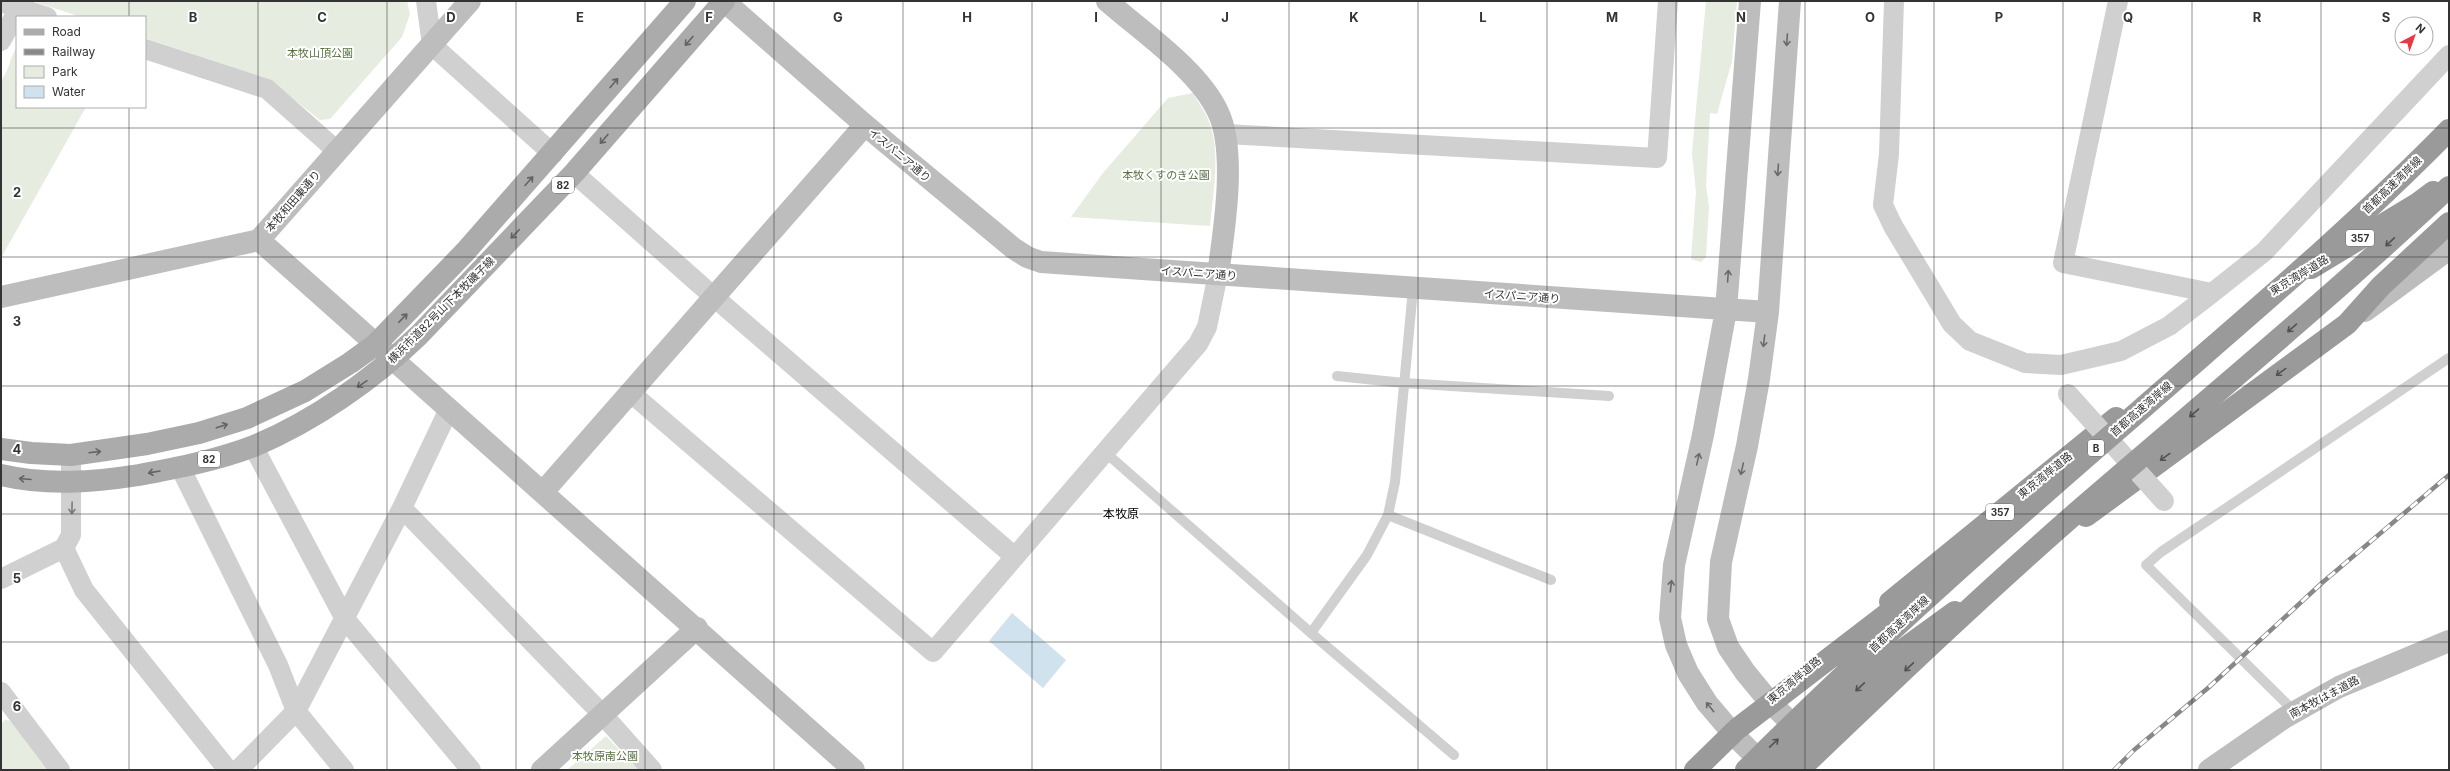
<svg xmlns="http://www.w3.org/2000/svg" width="2450" height="771" font-family="Inter,'Noto Sans JP',sans-serif">
<style>
.green{fill:#e6ecdf}
.water{fill:#cfe2ee}
.lines{fill:none;stroke-linecap:round;stroke-linejoin:round}
.lane{stroke:#d0d0d0;stroke-width:10}
.street{stroke:#d0d0d0;stroke-width:20}
.secondary{stroke:#bdbdbd;stroke-width:22}
.primary{stroke:#ababab;stroke-width:22}
.highway{stroke:#9a9a9a;stroke-width:22}
.rail-casing{stroke:#888;stroke-width:4.5}
.rail{stroke:#fff;stroke-width:3;stroke-dasharray:9;stroke-linecap:butt}
.street-bridge{stroke:#d0d0d0;stroke-width:20}
.highway-bridge{stroke:#9a9a9a;stroke-width:22}
.oneway{stroke:#6a6a6a}
.oneway2{stroke:#636363}
.oneway3{stroke:#525252}
.oneway4{stroke:#7a7a7a}
.grid{fill:none;stroke:#333;stroke-width:1;stroke-opacity:0.55}
.labels{text-anchor:middle;stroke-width:4;stroke-linejoin:round;paint-order:stroke}
.shield{fill:#fff;stroke:#707070;stroke-width:1}
.shield-label{font-size:10px;font-weight:bold;fill:#333}
.park-label{font-size:11px;fill:#56703f;stroke:#fff}
.street-label{font-size:11px;fill:#333;stroke:#fff}
.neighbourhood-label{font-size:12px;fill:#000;stroke:#fff}
.grid-label{font-size:13px;text-anchor:middle;font-weight:bold;fill:#333;stroke:#fff;stroke-width:4;stroke-linejoin:round;paint-order:stroke}
</style>
<rect width="100%" height="100%" fill="#fff"/>
<path class="green" d="M32 1H407L410 14 402 37 330 119 320 120 268 79 145 38V17H81Z
M1706 1H1737L1732 61 1717 114 1710 113 1706 185 1709 207 1706 257 1701 262 1691 259 1696 192 1692 153Z
M17 47V107H86L1 258V80C10 70 9 58 17 47Z
M1193 93C1197 101 1203 108 1207 117 1222 149 1213 192 1210 226L1071 217 1103 173 1168 98Z
M5 720 14 721 53 770H1V724Z
M606 736 639 770H567Z"/>
<path class="water" d="M1012 613 1066 660 1043 688 989 641Z"/>
<g class="lines">
<path class="lane" d="M1337 376 1404 383 1609 396
M1106 453 1311 633 1454 755
M1388 515 1551 580
M1311 633 1367 555 1388 515 1395 482 1413 289
M2295 712 2146 565 2161 552 2449 358"/>
<path class="street" d="M426 1 432 45 553 154
M1894 1 1889 154 1883 205 1893 226 1952 324 1970 341 2025 363 2061 365 2121 351 2169 326 2212 293
M2118 1 2063 263 2212 293 2264 252 2449 55
M1 2 47 17
M1 41 19 8
M145 49 267 89 337 151
M1226 134 1657 158 1668 1
M574 173 714 297 1015 557
M631 393 933 652 1198 344 1207 327 1218 274
M253 446 345 619 471 770
M180 467 278 665 296 711 344 770
M402 508 603 715 652 770
M64 548 84 590 228 770
M1 579 64 548 71 535V455
M1 692 60 770
M238 770 296 711 402 508 449 409"/>
<path class="secondary" d="M724 1 865 125 1013 248 1027 257 1041 262 1768 312
M1107 1C1141 31 1199 70 1218 112 1237 151 1224 231 1218 274
M1750 1 1726 310 1703 435 1674 565 1670 618 1676 645 1688 673 1707 703 1735 736 1769 770
M1790 1 1768 312 1759 379 1747 446 1721 562 1718 619 1728 647 1745 672 1768 700 1806 738
M259 240 854 770
M1 297 259 240 470 1
M2365 311 2449 249
M543 492 865 125
M542 770 697 628
M2209 770 2284 718 2339 687 2449 641"/>
<path class="primary" d="M1 449 31 453 71 455 147 444 199 433 247 418 305 391 350 363 375 345 465 252 685 1
M1 475C47 486 94 482 139 475 177 468 218 460 254 446 314 421 372 380 419 335L574 173 724 1"/>
<path class="highway" d="M2311 268 2417 204 2433 192
M2086 516 2347 324 2381 286 2449 223
M1890 602 2116 418
M1774 770 1882 665 1955 612"/>
<g class="rail-casing">
<path id="rail" d="M2114 770 2134 750 2208 688 2323 582 2449 475"/>
</g>
<use href="#rail" class="rail"/>
<path class="street-bridge" d="M2068 394 2164 501"/>
<path class="highway-bridge" d="M1695 770 1737 729 1913 594
M1746 770C1871 645 2004 528 2138 412 2243 320 2351 230 2449 130
M1799 770C1890 683 1981 596 2076 513 2201 405 2328 300 2449 187"/>
</g>
<defs><path id="oneway-shaft" d="M-6 0H5M1.5-3L5.5 0L1.5 3" fill="none" stroke-width="1.6" stroke-linecap="round" stroke-linejoin="round"/></defs>
<g class="oneway">
<use href="#oneway-shaft" transform="translate(1787 40) rotate(94)"/>
<use href="#oneway-shaft" transform="translate(1778 170) rotate(94)"/>
<use href="#oneway-shaft" transform="translate(1728 276) rotate(-86)"/>
<use href="#oneway-shaft" transform="translate(1764 341) rotate(97)"/>
<use href="#oneway-shaft" transform="translate(1698 459) rotate(-77)"/>
<use href="#oneway-shaft" transform="translate(1742 469) rotate(103)"/>
<use href="#oneway-shaft" transform="translate(1671 586) rotate(-83)"/>
<use href="#oneway-shaft" transform="translate(1710 707) rotate(-129)"/>
</g>
<g class="oneway2">
<use href="#oneway-shaft" transform="translate(689 41) rotate(131)"/>
<use href="#oneway-shaft" transform="translate(614 83) rotate(-49)"/>
<use href="#oneway-shaft" transform="translate(604 139) rotate(131)"/>
<use href="#oneway-shaft" transform="translate(529 181) rotate(-48)"/>
<use href="#oneway-shaft" transform="translate(515 234) rotate(134)"/>
<use href="#oneway-shaft" transform="translate(403 318) rotate(-46)"/>
<use href="#oneway-shaft" transform="translate(362 384) rotate(146)"/>
<use href="#oneway-shaft" transform="translate(222 426) rotate(-18)"/>
<use href="#oneway-shaft" transform="translate(95 452) rotate(-7)"/>
<use href="#oneway-shaft" transform="translate(154 472) rotate(170)"/>
<use href="#oneway-shaft" transform="translate(25 479) rotate(-175)"/>
</g>
<g class="oneway3">
<use href="#oneway-shaft" transform="translate(2390 242) rotate(137)"/>
<use href="#oneway-shaft" transform="translate(2292 328) rotate(139)"/>
<use href="#oneway-shaft" transform="translate(2281 372) rotate(144)"/>
<use href="#oneway-shaft" transform="translate(2194 413) rotate(139)"/>
<use href="#oneway-shaft" transform="translate(2165 457) rotate(144)"/>
<use href="#oneway-shaft" transform="translate(1909 667) rotate(137)"/>
<use href="#oneway-shaft" transform="translate(1860 687) rotate(137)"/>
<use href="#oneway-shaft" transform="translate(1774 743) rotate(-44)"/>
</g>
<use class="oneway4" href="#oneway-shaft" transform="translate(72 508) rotate(91)"/>
<path class="grid" d="M129 1V17M258 1V770M387 1V770M516 1V770M645 1V770M774 1V770M903 1V770M1032 1V770M1161 1V770M1289 1V770M1418 1V770M1547 1V770M1676 1V770M1805 1V770M1934 1V770M2063 1V770M2192 1V770M2321 1V770M129 107V770M1 128H2449M1 257H2449M1 386H2449M1 514H2449M1 642H2449"/>
<g class="labels">
<g class="shield">
<rect x="552" y="177" width="22" height="16" rx="3"/>
<rect x="2346" y="230" width="28" height="16" rx="3"/>
<rect x="2088" y="440" width="16" height="16" rx="3"/>
<rect x="198" y="451" width="22" height="16" rx="3"/>
<rect x="1986" y="504" width="28" height="16" rx="3"/>
</g>
<g class="shield-label">
<text x="563" y="189">82</text>
<text x="2360" y="242">357</text>
<text x="2096" y="452">B</text>
<text x="209" y="463">82</text>
<text x="2000" y="516">357</text>
</g>
<g class="park-label">
<text x="320" y="57">本牧山頂公園</text>
<text x="1166" y="179">本牧くすのき公園</text>
<text x="605" y="760">本牧原南公園</text>
</g>
<g class="street-label">
<text transform="translate(900 155) rotate(40)" y="4">イスパニア通り</text>
<text transform="translate(2392 185) rotate(-44)" y="4">首都高速湾岸線</text>
<text transform="translate(293 201) rotate(-49)" y="4">本牧和田東通り</text>
<text transform="translate(1199 273) rotate(4)" y="4">イスパニア通り</text>
<text transform="translate(2299 275) rotate(-31)" y="4">東京湾岸道路</text>
<text transform="translate(1522 296) rotate(4)" y="4">イスパニア通り</text>
<text transform="translate(441 310) rotate(-45)" y="4">横浜市道82号山下本牧磯子線</text>
<text transform="translate(2141 409) rotate(-41)" y="4">首都高速湾岸線</text>
<text transform="translate(2045 475) rotate(-39)" y="4">東京湾岸道路</text>
<text transform="translate(1899 624) rotate(-43)" y="4">首都高速湾岸線</text>
<text transform="translate(1794 680) rotate(-40)" y="4">東京湾岸道路</text>
<text transform="translate(2324 697) rotate(-28)" y="4">南本牧はま道路</text>
</g>
<g class="neighbourhood-label">
<text x="1121" y="518">本牧原</text>
</g>
</g>
<g class="grid-label">
<text x="193" y="22">B</text>
<text x="322" y="22">C</text>
<text x="451" y="22">D</text>
<text x="580" y="22">E</text>
<text x="709" y="22">F</text>
<text x="838" y="22">G</text>
<text x="967" y="22">H</text>
<text x="1096" y="22">I</text>
<text x="1225" y="22">J</text>
<text x="1354" y="22">K</text>
<text x="1483" y="22">L</text>
<text x="1612" y="22">M</text>
<text x="1741" y="22">N</text>
<text x="1870" y="22">O</text>
<text x="1999" y="22">P</text>
<text x="2128" y="22">Q</text>
<text x="2257" y="22">R</text>
<text x="2386" y="22">S</text>
<text x="17" y="197">2</text>
<text x="17" y="326">3</text>
<text x="17" y="454">4</text>
<text x="17" y="583">5</text>
<text x="17" y="711">6</text>
</g>
<rect width="2450" height="771" fill="none" stroke="#333333" stroke-width="4"/>
<rect x="16" y="16" width="130" height="92" fill="#ffffff" stroke="#adadad"/>
<rect x="24" y="29" width="20" height="6" fill="#ababab" stroke="#adadad"/>
<text x="52" y="36" font-size="12" fill="#333333">Road</text>
<rect x="24" y="49" width="20" height="6" fill="#888888" stroke="#adadad"/>
<text x="52" y="56" font-size="12" fill="#333333">Railway</text>
<rect x="24" y="66" width="20" height="12" fill="#e6ecdf" stroke="#adadad"/>
<text x="52" y="76" font-size="12" fill="#333333">Park</text>
<rect x="24" y="86" width="20" height="12" fill="#cfe2ee" stroke="#adadad"/>
<text x="52" y="96" font-size="12" fill="#333333">Water</text>
<g transform="translate(2414 36) rotate(41)"><circle r="19" fill="#ffffff" stroke="#adadad"/>
<path d="M0-3L7 15L0 10L-7 15Z" fill="#e63946"/>
<text y="-6" font-size="11" font-weight="bold" text-anchor="middle" fill="#333333">N</text>
</g>
</svg>
